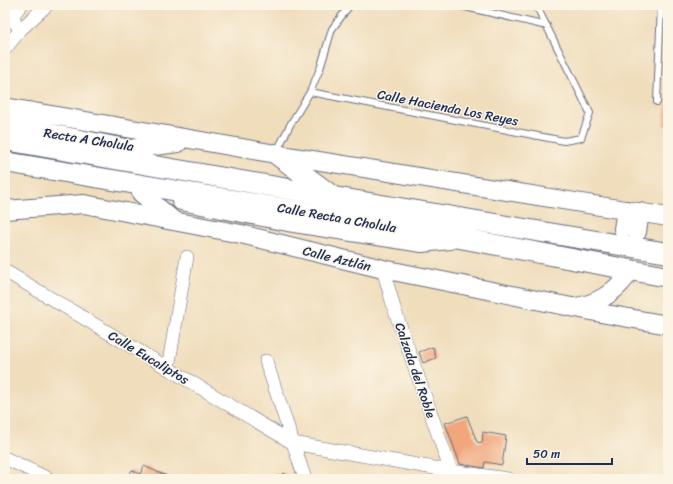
<svg xmlns="http://www.w3.org/2000/svg" width="673" height="484" font-family="Sriracha,sans-serif">
<style>
.building{fill:#f1a67b}
.lines{fill:none;stroke-linecap:round;stroke-linejoin:round}
.lane-casing{stroke:#666c7f;stroke-width:8}
.street-casing{stroke:#666c7f;stroke-width:14}
.secondary-casing{stroke:#666c7f;stroke-width:20}
.primary-casing{stroke:#666c7f;stroke-width:22}
.lane{stroke:#fff;stroke-width:6}
.street{stroke:#fff;stroke-width:13}
.secondary{stroke:#fff;stroke-width:18}
.primary{stroke:#fff;stroke-width:20}
.labels{text-anchor:middle;stroke-width:3;stroke-linejoin:round;paint-order:stroke}
.street-label{font-size:13px;fill:#1b2f5e;stroke:#fcf5e5}
</style>
<rect width="100%" height="100%" fill="#fcf5e5"/>
<filter id="ink" filterUnits="userSpaceOnUse"><feTurbulence type="fractalNoise" baseFrequency=".025" numOctaves="2"/><feDisplacementMap in="SourceGraphic" scale="8" xChannelSelector="R" yChannelSelector="G"/><feConvolveMatrix kernelMatrix="1 2 1 2 8 2 1 2 1" color-interpolation-filters="sRGB"/></filter>
<filter id="wash" filterUnits="userSpaceOnUse"><feTurbulence type="fractalNoise" baseFrequency=".012" numOctaves="4" result="noise"/><feDisplacementMap in="SourceGraphic" scale="16" xChannelSelector="R" yChannelSelector="G"/><feGaussianBlur stdDeviation="0.9" result="paint"/><feColorMatrix in="noise" values="0 0 0 0 0 0 0 0 0 0 0 0 0 0 0 0 0 1.4 0 .05"/><feComposite in="paint" operator="in"/></filter>
<g filter="url(#wash)">
<rect width="100%" height="100%" fill="#f0ddbc"/>
<g id="blocks">
<path class="building" d="M667 102H668V126L663 125Z
M433 347 436 358 423 363 419 352Z
M467 416 477 442 482 443 483 432 506 436 502 465 485 462 484 468 460 464 445 423Z
M144 466 169 477 168 479H127L132 470 140 474Z
M285 473 287 479H270Z"/>
</g>
</g>
<g filter="url(#ink)">
<use href="#blocks" fill-opacity="0" stroke="#666c7f" stroke-width="1"/>
<g class="lines">
<g class="lane-casing">
<path id="lane" d="M457 5 547 26
M310 92 564 141 581 138 590 113 536 5
M657 102 661 5
M277 151 290 125 310 92 320 69 332 29 350 5"/>
</g>
<g class="street-casing">
<path id="street" d="M21 29 15 23 13 15 21 5
M5 49 21 29 47 5
M383 269 394 308 453 477
M5 271 293 443 451 471 508 479
M266 361 305 479
M168 368 187 257
M5 458 49 479"/>
</g>
<g class="secondary-casing">
<path id="secondary" d="M5 107 276 154 668 217
M5 124 130 149 178 143
M141 193 174 221
M181 201 288 222 422 243 450 240
M5 210 84 204 241 234 383 269 606 314 668 325
M623 229 626 210
M637 232 640 212
M576 307C596 304 613 294 626 277"/>
</g>
<g class="primary-casing">
<path id="primary" d="M5 140 334 197 668 253
M276 154 331 195
M5 162 465 239 668 277"/>
</g>
<use href="#lane" class="lane"/>
<use href="#street" class="street"/>
<use href="#secondary" class="secondary"/>
<use href="#primary" class="primary"/>
</g>
</g>
<g class="labels">
<g class="street-label">
<text transform="translate(448 107) rotate(11)" y="5">Calle Hacienda Los Reyes</text>
<text transform="translate(89 139) rotate(9)" y="5">Recta A Cholula</text>
<text transform="translate(337 217) rotate(10)" y="5">Calle Recta a Cholula</text>
<text transform="translate(337 258) rotate(14)" y="5">Calle Aztlán</text>
<text transform="translate(149 357) rotate(31)" y="5">Calle Eucaliptos</text>
<text transform="translate(416 370) rotate(71)" y="5">Calzada del Roble</text>
</g>
</g>
<rect width="673" height="484" fill="none" stroke="#fcf5e5" stroke-width="20"/>
<path d="M527 458v6h85v-6" fill="none" stroke="#1b2f5e" stroke-width="2"/>
<text x="533" y="458" font-size="12" fill="#1b2f5e" stroke="#fcf5e5" stroke-width="3" paint-order="stroke">50 m</text>
</svg>
